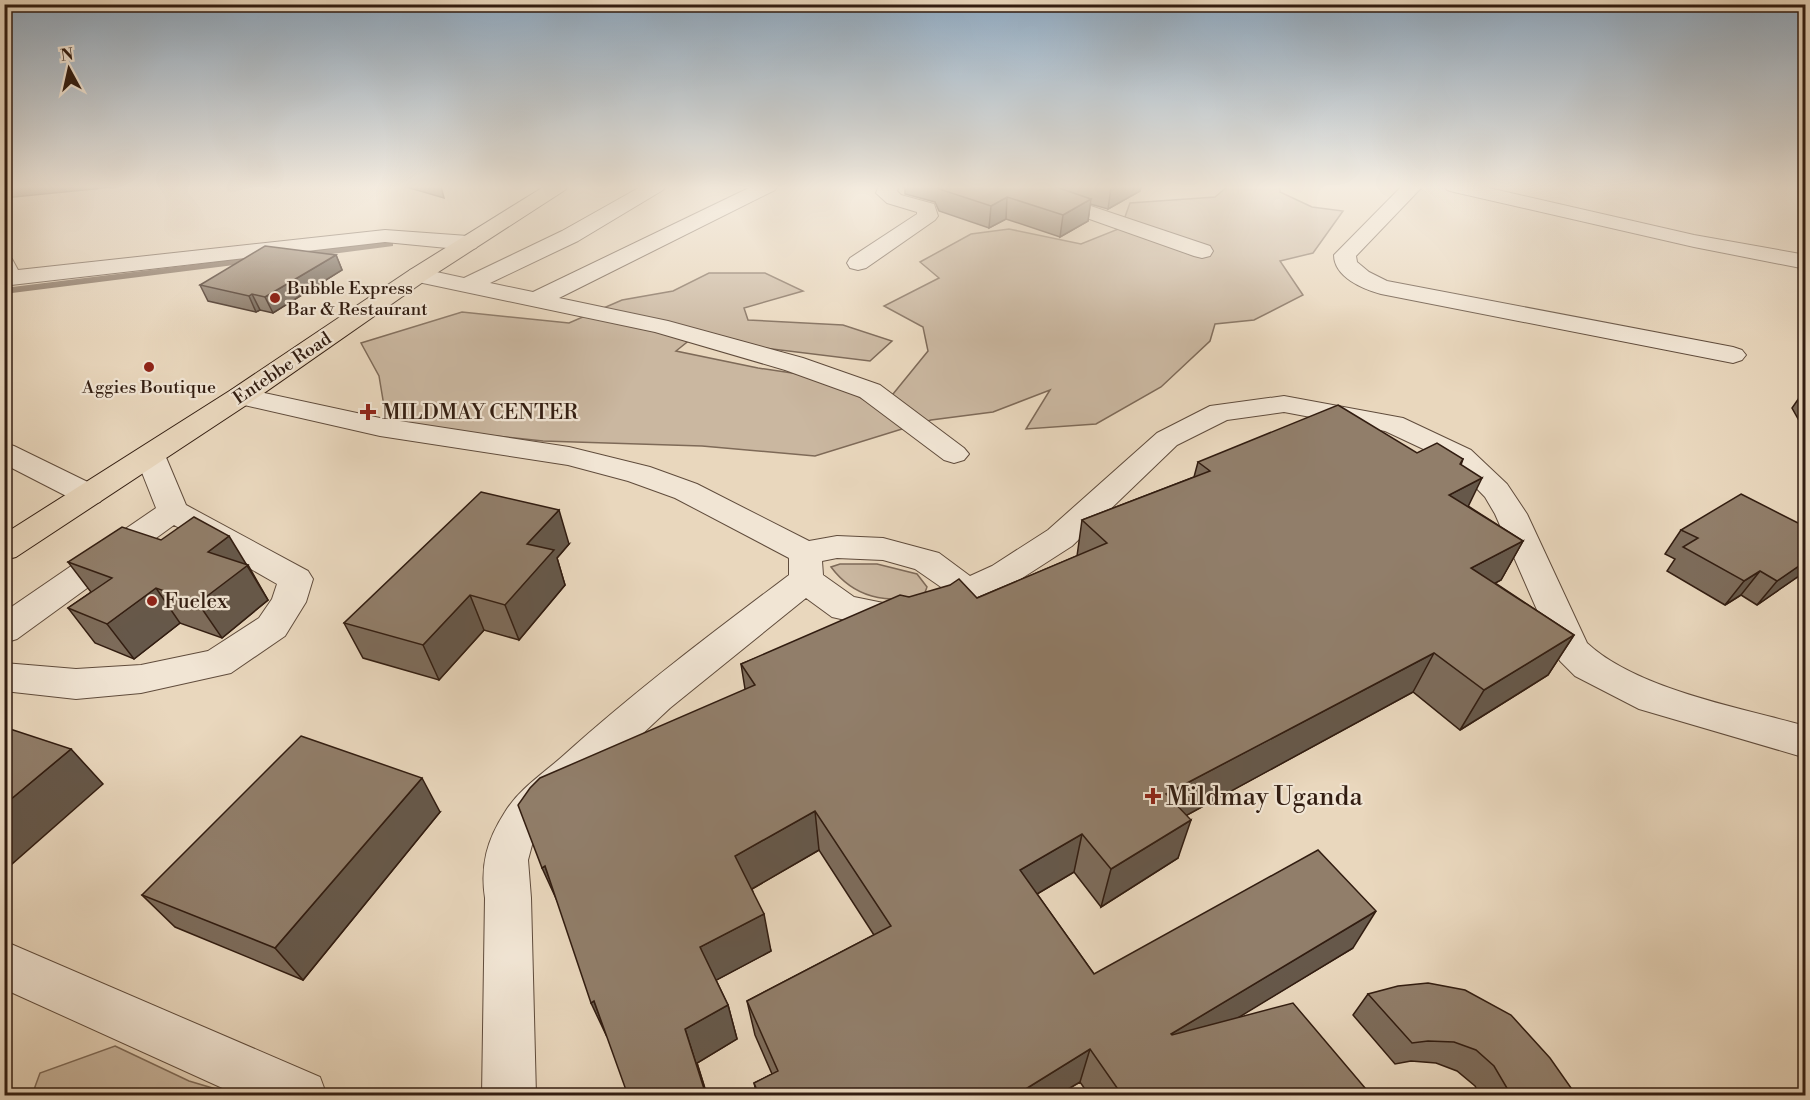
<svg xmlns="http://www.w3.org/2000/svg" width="1810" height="1100" font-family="'Libre Bodoni',serif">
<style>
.green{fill:#cab7a0;stroke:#7e6a58;stroke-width:1.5}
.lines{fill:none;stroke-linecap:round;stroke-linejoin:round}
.stream{fill:#7b6755;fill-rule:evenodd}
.minor-casing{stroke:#604c3c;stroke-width:2}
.major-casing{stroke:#321d11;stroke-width:2}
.minor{fill:#f1e5d4;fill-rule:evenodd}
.major{fill:#e9d7bd;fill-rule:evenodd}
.wall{fill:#7d6c5b;stroke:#321d11;stroke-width:1.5}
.shaded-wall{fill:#66584a;stroke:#321d11;stroke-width:1.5}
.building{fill:#917e6a;stroke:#321d11;stroke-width:1.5}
.poi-dot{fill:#8f2418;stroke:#f1e5d4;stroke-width:2}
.labels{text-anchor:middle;stroke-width:4.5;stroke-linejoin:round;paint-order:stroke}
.far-poi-label{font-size:18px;fill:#321d11;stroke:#f1e5d4;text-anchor:start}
.far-street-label{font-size:18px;fill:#321d11;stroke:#f1e5d4}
.poi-label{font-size:21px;fill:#321d11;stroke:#f1e5d4;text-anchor:start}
.near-poi-label{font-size:26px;fill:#321d11;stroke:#f1e5d4;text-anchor:start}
</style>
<rect width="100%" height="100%" fill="#e9d7bd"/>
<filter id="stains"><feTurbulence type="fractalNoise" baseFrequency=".00333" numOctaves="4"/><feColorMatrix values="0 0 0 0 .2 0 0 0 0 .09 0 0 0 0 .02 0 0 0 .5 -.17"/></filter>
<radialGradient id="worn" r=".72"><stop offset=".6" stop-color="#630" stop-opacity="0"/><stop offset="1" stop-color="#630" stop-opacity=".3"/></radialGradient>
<path class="green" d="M1228 186H1280V192L1312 207 1343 211 1313 253 1280 261 1303 295 1254 320 1215 324 1210 341 1161 387 1096 424 1026 429 1050 390 993 412 931 420 815 456 702 446 543 441 387 424 379 376 361 343 462 312 569 323 622 300 673 291 709 273H765L803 291 744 308 748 320 843 325 892 341 870 361 691 339 676 351 758 368 832 379 864 400 893 394 928 351 923 327 884 306 939 278 920 262 971 234 1009 229 1081 244 1121 228 1130 203 1215 197Z
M840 564H877L917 574 927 587 923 598C885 602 855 599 831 567Z
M115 1046 189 1081 236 1095H32L40 1073Z"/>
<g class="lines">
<path class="stream" d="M390 241 393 242V246L301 258 296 255 301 252Z
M255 257 258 258V262L4 294V288Z"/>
<g class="minor-casing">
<path id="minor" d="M642 186H666L663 190 578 241 490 283 533 292 753 186H778L775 190 559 298 668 321 803 358 880 385 964 448 969 454 964 460 954 463 944 460 860 397 785 370 655 332 418 282 410 280 407 275 410 270 418 268 464 278 562 231Z
M879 186H899L897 191 901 195 934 204 938 216 935 220 866 268 858 270 850 268 847 263 850 258 917 214V212L887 203 876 193Z
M991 186H1026L1046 191 1210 246 1213 251 1210 256 1202 258 1194 256 1033 199 994 190Z
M1402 186H1423L1356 256 1357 262 1369 272 1387 281 1733 347 1742 350 1746 355 1742 360 1733 363 1381 294C1363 289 1334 277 1334 255Z
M1444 186H1480L1694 235 1806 255V269L1694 247 1454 192 1447 190Z
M385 230 468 236 476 238 479 243 476 248 468 250 385 242 11 285 4 283V257L12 259 18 270Z
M241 388 380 418 569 447 650 467 697 484 809 541 837 536 883 538 939 553 970 576 992 566 1048 530 1157 433 1210 406 1284 396 1403 418 1471 450 1507 484 1527 514 1587 643C1636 689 1741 708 1806 726V758L1639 709 1575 676 1560 661 1555 651 1495 514 1485 497 1451 462 1385 431 1284 412 1227 420 1177 445 1072 546 1016 582 972 604 948 622 908 634 832 617 806 598 670 708 545 825 532 845 528 860 531 898 536 1096H482L485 898C480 865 487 840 505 812 519 789 544 773 564 755 635 691 712 633 789 575V558L675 498 628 481 568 465 380 436 231 402 227 396 231 390ZM837 558 883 560 915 569 941 587 942 591 924 604 908 608 854 597 823 575 822 561Z
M4 443 14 446 100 488 104 495 100 502 89 505 78 502 4 464Z
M150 446 160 449 165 455 186 505 308 571 313 579 306 602 285 636 231 673 141 693 76 699 4 691V663L76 669 141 665 208 651 259 618 272 599 277 584 174 525 17 639 4 643V612L156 508 135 455 140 449Z
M4 941 320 1077 327 1096H240L4 989Z"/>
</g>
<g class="major-casing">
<path id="major" d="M545 186H568L565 190 426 280 251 402 16 557 4 560V534L231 390 410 270Z"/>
</g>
<use href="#minor" class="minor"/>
<use href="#major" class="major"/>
</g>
<path class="wall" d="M403 186H441L444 198Z
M901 186H1141L1140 191 1108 209 1090 204 1088 221 1060 237 1006 219 989 228 939 211 935 202 905 194V188Z
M336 255 342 270 273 313 260 310 256 312 208 301 200 285Z
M1806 388V433L1792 408Z
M1417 453 1463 459 1461 465 1468 506 1523 541 1501 580 1495 583 1574 635 1548 675 1460 730 1413 692 1187 815 1178 858 1101 907 1074 872 1037 894 1094 974 1353 948 1238 1017 1371 1095H1089L1080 1082 1058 1095H757L754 1083 772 1074 755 1035 747 1001 874 935 819 850 752 889 771 951 716 980 728 1005 737 1039 697 1063 707 1095H615L626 1090 745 689 741 664 909 597 977 598 1077 556 1082 520 1194 477 1198 462Z
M1681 530 1806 571 1757 605 1741 595 1725 605 1667 571 1675 559 1665 554Z
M161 540 248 565 268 600 222 638 180 623 134 659 95 643 68 608 91 592 68 562Z
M569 544 557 558 565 585 519 640 484 630 439 680 363 658 344 623Z
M440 812 303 980 175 927 142 895Z
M1368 994 1576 1095H1480L1475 1086 1457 1071 1436 1063 1411 1061 1395 1064 1353 1015Z"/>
<path class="shaded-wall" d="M4 186H124L4 198Z
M1114 186H1141L1140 191 1108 209 1111 188Z
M1007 197 1006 219 989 228 991 206Z
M1091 199 1088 221 1060 237 1063 215Z
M336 255 342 270 273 313 265 297Z
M252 294 260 310 256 312 249 296Z
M1482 478 1463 517 1449 495Z
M559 510 569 544 557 558 565 585 519 640 505 605 527 544Z
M229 536 268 600 222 638 198 603 208 552Z
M1523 541 1501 580 1451 607 1471 568Z
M1806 561V571L1757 605 1777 581Z
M1760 571 1741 595 1725 605 1744 581Z
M156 588 180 623 134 659 107 624Z
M470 595 484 630 439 680 423 645Z
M1574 635 1548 675 1460 730 1484 690Z
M1434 653 1413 692 1154 833 1166 794Z
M71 749 103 784 4 871V805Z
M422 778 440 812 303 980 275 948Z
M815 811 819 850 743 894 735 856Z
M1191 820 1178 858 1101 907 1111 869Z
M1082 834 1074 872 1015 907 1020 870Z
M545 866 559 905 542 868Z
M1376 911 1353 948 1157 1067 1171 1034Z
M764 914 771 951 711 983 700 947Z
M594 1001 607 1037 591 1003Z
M728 1005 737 1039 697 1063 707 1095H706L685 1029Z
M1090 1049 1080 1082 1058 1095H1016Z"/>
<path class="building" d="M938 186H1053L1091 199 1063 215 1007 197 991 206 939 189Z
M265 246 336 255 265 297 252 294 249 296 200 285Z
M1338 405 1417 453 1437 443 1463 459 1460 464 1482 478 1449 495 1523 541 1471 568 1574 635 1484 690 1434 653 1166 794 1191 820 1111 869 1082 834 1020 870 1094 974 1318 850 1376 911 1171 1034 1172 1035 1293 1003 1371 1095H1122L1090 1049 1016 1095H759L754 1083 778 1071 747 1001 891 926 815 811 735 856 764 914 700 947 728 1005 685 1029 706 1095H615L626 1090 594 1001 591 1003 545 866 542 868 518 805 530 788 540 778 755 685 741 664 900 595 909 597 950 585 959 579 977 598 1107 543 1082 520 1210 471 1198 462Z
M481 492 559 510 527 544 554 550 505 605 470 595 423 645 344 623Z
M1741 494 1806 527V561L1777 581 1760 571 1744 581 1683 547 1698 538 1681 530Z
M194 517 229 536 208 552 248 565 198 603 156 588 107 624 68 608 112 578 68 562 122 527 161 540Z
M4 727 71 749 4 805Z
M301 736 422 778 275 948 142 895Z
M1428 983 1465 990 1511 1015 1550 1058 1576 1095H1511L1494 1066 1476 1050 1454 1042 1428 1041 1412 1043 1368 994 1398 986Z"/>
<linearGradient id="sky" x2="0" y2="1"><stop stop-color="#8fa9c0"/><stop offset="0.55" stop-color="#f5ede1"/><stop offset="1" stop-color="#f5ede1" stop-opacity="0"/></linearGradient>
<rect width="1810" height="340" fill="url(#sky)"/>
<g class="poi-dot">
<circle cx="275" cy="298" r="6"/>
<circle cx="149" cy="367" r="6"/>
<path d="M365 403h6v6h6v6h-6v6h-6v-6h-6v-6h6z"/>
<circle cx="152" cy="601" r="6"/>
<path d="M1150 787h6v6h6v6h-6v6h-6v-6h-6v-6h6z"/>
</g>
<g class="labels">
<g class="far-poi-label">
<text x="287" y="294">Bubble Express<tspan x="287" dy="21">Bar &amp; Restaurant</tspan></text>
<text x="149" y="393" text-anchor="middle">Aggies Boutique</text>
</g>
<g class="far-street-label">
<text transform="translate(282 368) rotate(-34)" y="6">Entebbe Road</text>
</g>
<g class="poi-label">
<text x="382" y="419">MILDMAY CENTER</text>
<text x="164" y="608">Fuelex</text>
</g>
<g class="near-poi-label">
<text x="1166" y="805">Mildmay Uganda</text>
</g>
</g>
<rect width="1810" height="1100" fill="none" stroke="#e9d7bd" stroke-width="24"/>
<rect x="6" y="6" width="1798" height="1088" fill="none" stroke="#321d11" stroke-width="3"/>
<rect x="12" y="12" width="1786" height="1076" fill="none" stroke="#321d11" stroke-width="1.5"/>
<g transform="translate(69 69) rotate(352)" stroke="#f1e5d4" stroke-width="4.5" paint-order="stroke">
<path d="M0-4.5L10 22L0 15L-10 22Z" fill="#321d11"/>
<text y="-9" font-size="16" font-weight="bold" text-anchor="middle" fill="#321d11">N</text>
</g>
<rect width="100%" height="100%" filter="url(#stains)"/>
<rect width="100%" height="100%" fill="url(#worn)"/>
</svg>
